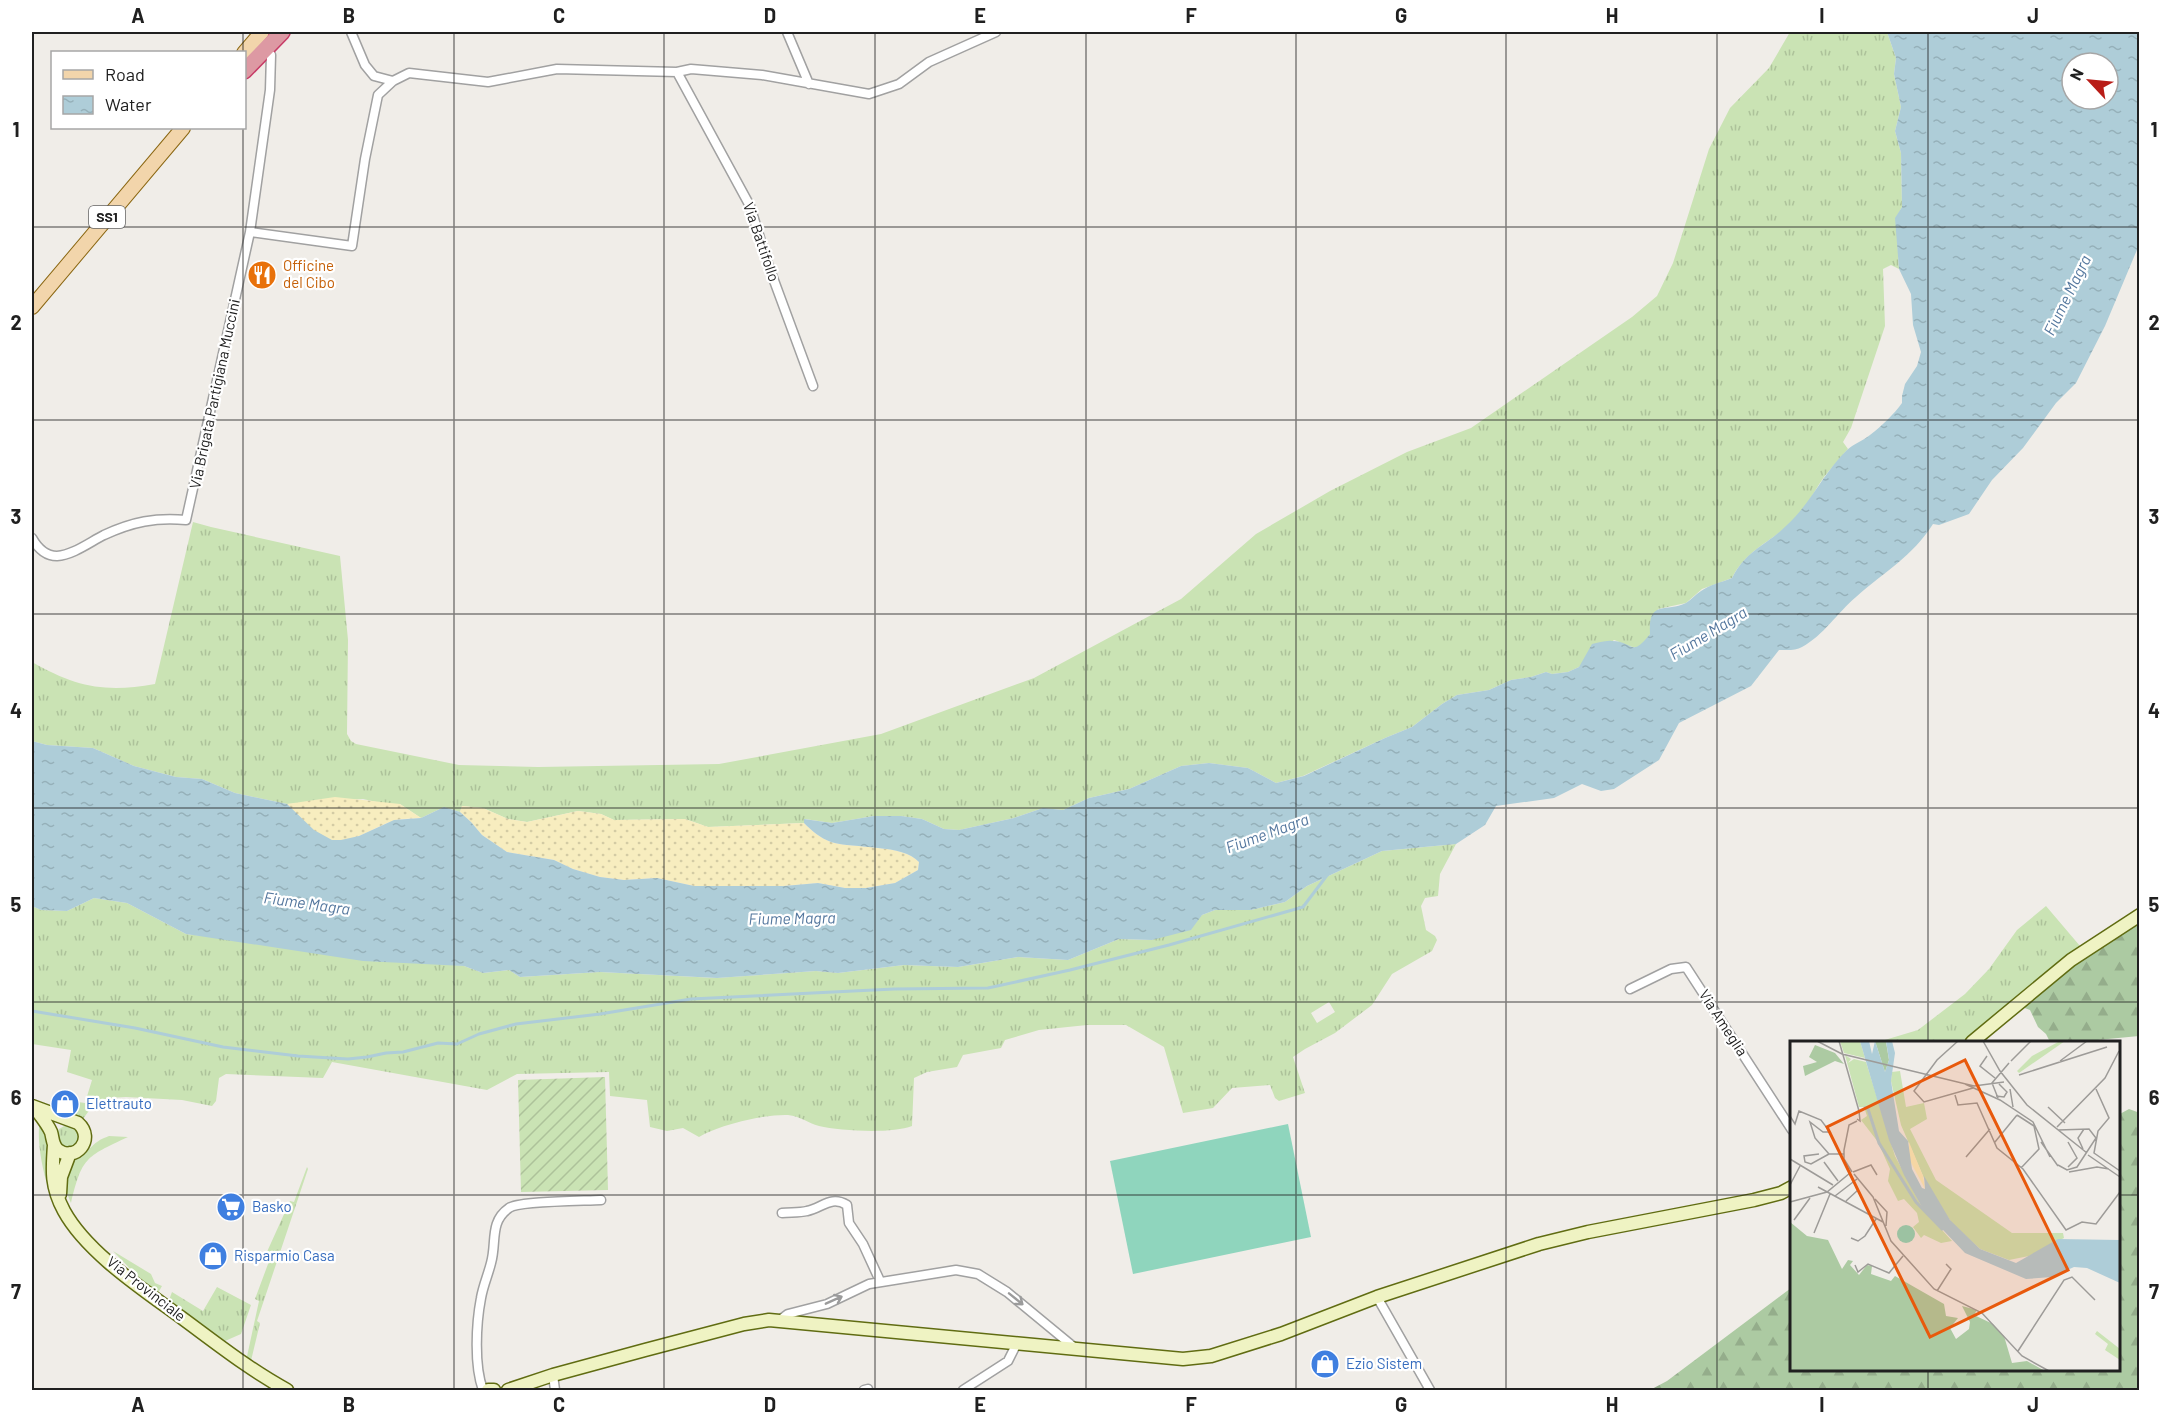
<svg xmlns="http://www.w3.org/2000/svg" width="2171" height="1422" font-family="Barlow,sans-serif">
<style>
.grass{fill:url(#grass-tufts);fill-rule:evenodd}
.forest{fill:url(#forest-firs)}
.sand{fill:url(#sand-dots)}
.garden{fill:url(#garden-furrows)}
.pitch{fill:#8fd5bd}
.water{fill:url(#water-ripples);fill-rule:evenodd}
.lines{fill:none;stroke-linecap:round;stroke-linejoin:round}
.stream{stroke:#aecdd8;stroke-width:3}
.minor-casing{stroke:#a1a1a1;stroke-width:11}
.secondary-casing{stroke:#606c12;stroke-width:15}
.primary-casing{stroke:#8b6712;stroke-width:16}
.motorway-casing{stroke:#c73b67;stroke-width:18}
.minor{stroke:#fff;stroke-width:8}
.secondary{stroke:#eff3c3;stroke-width:12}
.primary{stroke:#f2d5ab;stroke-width:14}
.motorway{stroke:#dd99a3;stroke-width:15}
.oneway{stroke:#9b9b9b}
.grid{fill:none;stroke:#202020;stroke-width:1.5;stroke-opacity:0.55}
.labels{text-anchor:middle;stroke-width:4.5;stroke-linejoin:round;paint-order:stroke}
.shield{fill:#fff;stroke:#636363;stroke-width:1.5}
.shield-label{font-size:14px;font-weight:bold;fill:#202020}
.street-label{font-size:15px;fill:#202020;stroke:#fff}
.food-label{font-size:15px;fill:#c56008;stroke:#fff;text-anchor:start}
.shop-label{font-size:15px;fill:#366cbe;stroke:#fff;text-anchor:start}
.water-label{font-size:16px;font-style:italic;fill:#54779e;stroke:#fff}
.inset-river{fill:none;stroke:#aecdd8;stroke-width:3}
.inset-road{fill:none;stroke:#9d9b98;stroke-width:1.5}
.view{fill:#e8590c;fill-opacity:0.15;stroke:#e8590c;stroke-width:3}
.inset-edge{fill:none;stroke:#202020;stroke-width:3}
.neatline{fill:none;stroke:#202020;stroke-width:2}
.grid-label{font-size:20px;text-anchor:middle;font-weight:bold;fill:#202020}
</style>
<defs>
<pattern id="grass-tufts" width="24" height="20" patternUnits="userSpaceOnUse" patternTransform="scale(1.5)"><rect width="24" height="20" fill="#cae3b4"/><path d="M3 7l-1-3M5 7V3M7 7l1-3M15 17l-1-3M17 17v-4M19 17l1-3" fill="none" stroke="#adc29a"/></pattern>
<pattern id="forest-firs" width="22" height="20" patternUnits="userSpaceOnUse" patternTransform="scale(1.5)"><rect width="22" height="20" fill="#accaa2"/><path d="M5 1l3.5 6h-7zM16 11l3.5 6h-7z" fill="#94ad8b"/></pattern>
<pattern id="sand-dots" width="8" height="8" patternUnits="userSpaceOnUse" patternTransform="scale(1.5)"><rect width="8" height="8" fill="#f7edbf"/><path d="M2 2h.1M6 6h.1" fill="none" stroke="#d3cba4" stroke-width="1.8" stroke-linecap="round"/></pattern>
<pattern id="garden-furrows" width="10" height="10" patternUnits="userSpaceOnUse" patternTransform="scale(1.5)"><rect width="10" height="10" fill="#cae3b4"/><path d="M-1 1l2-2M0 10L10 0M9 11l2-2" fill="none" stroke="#adc29a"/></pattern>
<pattern id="water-ripples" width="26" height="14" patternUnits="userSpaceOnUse" patternTransform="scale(1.5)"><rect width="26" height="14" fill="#aecdd8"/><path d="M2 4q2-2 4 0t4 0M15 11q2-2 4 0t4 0" fill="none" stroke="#95b0b9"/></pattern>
</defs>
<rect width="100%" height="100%" fill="#f0ede8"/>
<path class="grass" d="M1790 32H1887L1896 58 1894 74 1901 107 1895 131 1901 153 1902 207 1896 218 1899 269 1891 265 1883 269 1885 326 1851 428 1843 442 1848 449C1840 458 1832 467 1824 477 1816 488 1810 501 1801 512 1780 539 1748 546 1732 578L1702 589 1686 603 1658 609C1655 620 1649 650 1633 647 1627 646 1620 642 1614 640L1579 667 1568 672 1552 674 1546 672 1531 677 1511 680 1489 690 1457 695 1442 704 1412 727 1385 738 1303 776 1276 783 1248 768 1209 763 1181 766 1129 789 1089 798 1063 810 1043 808 1014 818 959 830 944 829 922 819 901 816H874L832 823 805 819 804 823 708 827 685 819 614 820 601 814 578 811 527 822 508 819 483 808 462 806 460 812 444 807 421 818 400 804H385L363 799 287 804 235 793 202 779 176 777 134 766 93 748 47 745 32 741V662C76 687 105 693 155 684L193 522 211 527 340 556 348 640 347 734 351 741 356 744 459 765 538 767 719 764 881 734 1034 678 1181 599 1256 534 1330 491 1407 452 1471 428 1632 317 1657 296 1673 263 1709 149 1730 108 1769 68Z
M1456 844 1440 874 1438 896 1425 898 1421 906 1426 930 1435 936 1437 940 1432 951 1392 974 1372 1005 1335 1033 1305 1049 1293 1057 1305 1093 1279 1101 1275 1098 1270 1085 1232 1088 1213 1108 1183 1113 1164 1047 1126 1025H1087L1039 1030 1005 1040 1001 1048 963 1055 957 1067 927 1072 914 1078 912 1126C892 1134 840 1131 819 1126 808 1123 800 1116 788 1115 764 1114 719 1125 699 1137L683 1128 667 1131 650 1127 647 1100 610 1096 609 1072 517 1074 487 1090 332 1062 323 1078 226 1074 219 1078 216 1101 212 1106 182 1100 126 1097 108 1098 93 1105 83 1119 73 1117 78 1102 85 1103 92 1080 67 1072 71 1050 32 1044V906L41 910 67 911 94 898 127 903 186 934 464 966 483 973 509 970 520 977 600 972 716 978 816 971 838 973 904 965 958 967 1018 957 1068 960 1119 939 1152 940 1202 915 1215 910H1251L1285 902 1307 886 1382 851ZM1329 1002 1335 1012 1317 1023 1311 1013Z
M2046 906 2080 946 1963 1042H1878L1918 1030 1965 994 1989 969 2017 930Z
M40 1121C53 1142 47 1168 50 1192 43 1175 36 1139 40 1121Z
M66 1125H73L82 1137 74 1149 60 1146 56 1136 59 1129Z
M109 1136 128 1137C85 1157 82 1158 71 1203 65 1190 60 1170 74 1159 77 1156 82 1155 86 1152 96 1143 96 1141 109 1136Z
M307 1167 308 1169 257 1321 260 1323 250 1365 246 1361 259 1301 255 1299 271 1256 266 1254 290 1201 294 1202Z
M113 1251 151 1274 155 1283 162 1286 158 1293 139 1278Z
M217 1287 251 1305 241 1334 225 1341 169 1300 172 1292 203 1311Z"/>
<path class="forest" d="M2137 922 2140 927 2139 1036 2077 1042H2050L2046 1034 2038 1027 2030 1010 2022 1007 2088 955Z
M2129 1109 2140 1113 2139 1390H1650L1667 1381 1791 1288 1792 1370H2118V1115Z"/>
<path class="sand" d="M335 797 400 804 421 818C412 819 401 818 393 821 376 826 348 846 331 840 313 834 300 817 287 804Z
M462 806 483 808 508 819 527 822 578 811 601 814 614 820 685 819 708 827 804 823C812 831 820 838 831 842 855 849 903 844 919 862L918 870 895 883 866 888H845L818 883 784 886H694L657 878 624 880 600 877 573 869 554 860 507 852 482 835 471 822 460 812Z"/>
<path class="garden" d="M605 1077 608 1190 521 1192 518 1080Z"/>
<path class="pitch" d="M1288 1124 1311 1237 1133 1274 1110 1161Z"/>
<path class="water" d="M1887 32H2139V245L2105 326 2076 383 2056 403 2023 448 1992 480 1969 514 1939 525 1933 524C1912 557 1885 571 1856 597 1837 613 1824 635 1802 647 1796 651 1786 650 1779 650L1751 686 1679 723 1659 760 1614 789 1601 791 1582 784 1554 798 1496 806 1485 825 1456 844 1382 851 1307 886 1285 902 1251 910H1215L1202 915 1191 930 1152 940 1119 939 1068 960 1018 957 958 967 904 965 838 973 816 971 717 978 600 972 520 977 509 970 483 973 464 966 363 961 186 934 127 903 94 898 67 911 41 910 32 906V741L47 745 93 748 134 766 176 777 202 779 235 793 287 804 314 830 332 840H341L359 836 394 820 421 818 444 807 460 812 471 822 482 835 507 852 554 860 573 869 600 877 624 880 657 878 694 886H784L818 883 845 888H866L895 883 918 870 919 862C903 844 855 849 831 842 820 838 812 831 804 823V819L832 823 874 816H901L922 819 944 829 959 830 1014 818 1043 808 1063 810 1089 798 1129 789 1181 766 1209 763 1248 768 1276 783 1304 776 1385 738 1412 727 1442 704 1457 695 1489 690 1511 680 1531 677 1546 672 1552 674 1568 672 1579 667 1592 644C1598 643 1606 640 1612 641 1634 641 1630 659 1650 634 1648 599 1665 613 1686 603 1691 600 1696 594 1701 591 1709 585 1722 582 1732 578 1747 549 1766 546 1787 525 1811 503 1824 472 1847 450 1853 444 1863 441 1870 435 1882 426 1894 414 1902 403V396L1905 384 1917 366 1921 352 1913 325 1911 294 1899 269 1895 218 1902 207 1901 153 1895 131 1901 107 1894 74 1896 58ZM2072 63H2108V99H2072Z"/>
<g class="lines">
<path class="stream" d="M32 1011 135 1028 223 1047 298 1056 348 1059 367 1057 386 1053 403 1052 438 1043 457 1044 479 1034 516 1024 600 1014 691 999 894 989 988 988 1070 970 1169 945 1303 907 1328 874"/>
<g class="minor-casing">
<path id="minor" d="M351 32 365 65 374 76 393 81
M787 32 809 84
M677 72 750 206 769 267 813 386
M250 232 352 246 365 159 378 95 393 81 409 73 488 82 557 69 677 72 691 69 762 75 869 94 899 84 929 62 996 32
M32 538C37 547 45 556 57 556 73 555 90 542 104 535 132 522 156 517 186 520L250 232 270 90 271 55
M1630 989 1671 969 1686 967 1792 1130
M782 1213C790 1212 799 1213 807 1211 822 1208 831 1195 847 1205L849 1223 863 1244 880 1281
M1377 1297 1430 1390
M780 1320 788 1314 827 1304 869 1284 956 1270 978 1274 1007 1292 1075 1348
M553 1375 555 1390
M483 1390C474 1366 476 1324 481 1298 483 1286 488 1275 491 1263 497 1242 489 1222 509 1208 518 1201 585 1201 601 1200
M864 1390 868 1389
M963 1390 1008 1361 1017 1343"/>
</g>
<g class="secondary-casing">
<path id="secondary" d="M1972 1042 2071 960 2140 915
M32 1106 78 1123C96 1139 75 1163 58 1150 52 1145 53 1138 51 1132 47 1123 40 1115 34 1107
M54 1145C52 1171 51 1187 64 1211 87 1253 144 1290 182 1318 216 1343 250 1370 287 1390
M60 1194 61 1177 70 1153
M488 1390H494
M508 1390 553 1375 645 1350 744 1324 769 1320 1183 1359 1211 1356 1281 1334 1377 1297 1539 1244 1588 1232 1754 1200 1781 1193 1792 1187"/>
</g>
<g class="primary-casing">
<path id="primary" d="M244 53 262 32
M32 307 183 128"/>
</g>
<g class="motorway-casing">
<path id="motorway" d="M244 71 282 32"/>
</g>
<use href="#minor" class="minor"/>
<use href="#secondary" class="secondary"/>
<use href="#primary" class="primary"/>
<use href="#motorway" class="motorway"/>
</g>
<defs><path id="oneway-shaft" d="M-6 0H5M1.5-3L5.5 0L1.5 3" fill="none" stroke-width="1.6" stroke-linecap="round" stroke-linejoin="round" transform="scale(1.5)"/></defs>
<g class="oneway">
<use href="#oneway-shaft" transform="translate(1016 1299) rotate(39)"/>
<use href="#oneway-shaft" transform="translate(834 1300) rotate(-24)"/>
</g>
<path class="grid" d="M243 32V52M454 32V1390M664 32V1390M875 32V1390M1086 32V1390M1296 32V1390M1506 32V1390M1717 32V1390M1928 32V1042M243 128V1390M32 227H2140M32 420H2140M32 614H2140M32 808H2140M32 1002H2140M32 1195H1792M2118 1195H2140M1928 1370V1390"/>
<defs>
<g id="restaurant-disc" transform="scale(1.5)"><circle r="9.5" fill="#e8710a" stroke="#fff"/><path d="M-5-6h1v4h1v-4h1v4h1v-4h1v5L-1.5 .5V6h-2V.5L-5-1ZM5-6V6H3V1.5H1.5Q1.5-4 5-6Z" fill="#fff"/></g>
<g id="shop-disc" transform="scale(1.5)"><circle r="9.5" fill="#3f7fe0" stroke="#fff"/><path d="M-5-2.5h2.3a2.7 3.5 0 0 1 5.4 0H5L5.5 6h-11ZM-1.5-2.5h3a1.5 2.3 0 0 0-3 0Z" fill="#fff"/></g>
<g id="supermarket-disc" transform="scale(1.5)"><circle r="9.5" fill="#3f7fe0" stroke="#fff"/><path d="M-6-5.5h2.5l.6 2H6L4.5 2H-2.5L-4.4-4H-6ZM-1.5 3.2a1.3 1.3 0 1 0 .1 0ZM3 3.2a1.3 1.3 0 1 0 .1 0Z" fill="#fff"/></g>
</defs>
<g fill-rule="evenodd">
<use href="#restaurant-disc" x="262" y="275"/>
<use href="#shop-disc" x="65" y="1104"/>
<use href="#supermarket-disc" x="231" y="1207"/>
<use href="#shop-disc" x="213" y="1256"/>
<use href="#shop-disc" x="1325" y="1364"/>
</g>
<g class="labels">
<rect class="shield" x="89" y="206" width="36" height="22" rx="4.5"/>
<g class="shield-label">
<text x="107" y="222">SS1</text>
</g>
<g class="street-label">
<text transform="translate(761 242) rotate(71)" y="5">Via Battifollo</text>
<text transform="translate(215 394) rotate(-78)" y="5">Via Brigata Partigiana Muccini</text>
<text transform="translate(1723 1023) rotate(57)" y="5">Via Ameglia</text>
<text transform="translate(146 1289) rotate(38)" y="5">Via Provinciale</text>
</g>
<g class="food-label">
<text x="283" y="271">Officine<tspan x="283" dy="17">del Cibo</tspan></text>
</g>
<g class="shop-label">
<text x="86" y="1109">Elettrauto</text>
<text x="252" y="1212">Basko</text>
<text x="234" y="1261">Risparmio Casa</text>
<text x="1346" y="1369">Ezio Sistem</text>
</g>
<g class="water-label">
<text transform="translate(2067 295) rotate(-64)" y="6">Fiume Magra</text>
<text transform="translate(1708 633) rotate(-31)" y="6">Fiume Magra</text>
<text transform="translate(1267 833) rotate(-20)" y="6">Fiume Magra</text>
<text transform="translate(307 903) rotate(8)" y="6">Fiume Magra</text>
<text transform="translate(792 918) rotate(-1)" y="6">Fiume Magra</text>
</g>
</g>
<g transform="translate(1790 1041)">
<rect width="330" height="330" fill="#f0ede8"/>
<path d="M50 0H70L75 17 54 12ZM270 0H275L229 32 227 30 242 15ZM55 14 61 18 58 22 64 18 76 21 105 115 133 168 162 200 151 202 134 194 131 197 123 186 129 181 127 172 114 158 108 160 98 140 100 128 88 101 71 79 77 75 74 66H69ZM110 30 116 66 134 62 137 78 120 88 146 139 222 192H273L274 197 239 215 219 219 190 208 162 182 140 151 111 84 101 40 102 31ZM307 290 330 308V319L315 309 318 303 305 293Z" fill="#cae3b4"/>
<path d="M85 0 96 1 99 19 95 31ZM25 4 45 12 54 23 45 20 15 35 13 25 27 21 19 16ZM0 181 17 195 38 199 52 228 58 219 63 220 60 224 69 234 77 224 82 225 81 233 101 240 105 235 154 263 156 275 168 277 160 287 166 298 179 288 180 281 172 265 187 269 184 274 203 283 214 295 222 322 237 320 255 330H0Z" fill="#accaa2"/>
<path d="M119 101 133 135 135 148 119 118Z" fill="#f7edbf"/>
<path d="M107 193a9 9 0 1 1 18 0a9 9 0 1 1-18 0Z" fill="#8fd5bd"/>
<path d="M70 0H79L82 13 85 0 95 31 99 19 96 0H102L105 12 101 40 109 90 118 100 122 128 132 147 135 148 134 135 160 179 190 208 226 222 268 198 330 199V242L297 227 284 226 262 236 236 238 175 212 133 168 114 134 99 99Z" fill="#aecdd8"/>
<path class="inset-river" d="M74 66 78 68 89 102 126 161 153 189"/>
<path class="inset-road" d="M27 0 52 13 184 45 214 41M49 0 69 70 70 80 67 78M168 0 147 19 124 50 134 61 183 47M193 0 210 30 237 64 297 112M197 15 190 25 205 37M221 20 241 0M270 20 297 0M229 34 317 6M175 43 210 59 243 81 260 116M220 48 223 66M306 48 319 77 308 90 304 112 330 130M165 54 168 64 187 62 207 107 233 128 276 189 292 181 306 183 330 151M206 55 214 56 217 51 209 43M208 57 202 42 219 22M258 66 275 82M227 74 244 85 249 108 231 127M0 75 5 83 9 70 31 79 40 91H33L20 81 25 97 39 113H54M267 86 315 37 329 10M205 101 227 74M251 101 268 125M278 101 287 117 278 126M293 108 288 97 294 88M29 113 14 115 15 121 21 123 39 113M298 114 330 136M176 116 200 88M0 118 43 144M34 121 48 140M268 124 277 129 287 126 306 97 299 88 268 89M62 131 54 118V109L59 84 67 80M63 131 81 124 87 134M279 131 307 126 319 128M64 133 83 156 101 200 144 248 192 272 232 315 259 330M0 144 10 125M28 146 93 181M45 155 67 138M85 158 97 171 96 185M56 160 68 149 66 146M0 161 37 151 60 132M4 179 20 157M24 192 40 153M61 197 68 200 75 195 86 178M65 224 68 231 78 223 99 232 113 215M147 250 161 228 156 223M228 310 274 239 282 236 305 259"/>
<path class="view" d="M175 19 278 229 140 296 37 86Z"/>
<rect width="330" height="330" class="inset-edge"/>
</g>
<rect width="2171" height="1422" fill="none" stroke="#ffffff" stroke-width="66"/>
<rect x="51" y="51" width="195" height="78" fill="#ffffff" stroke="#a6a6a6" stroke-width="1.5"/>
<rect x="63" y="70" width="30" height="9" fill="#f2d5ab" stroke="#a6a6a6" stroke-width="1.5"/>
<text x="105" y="81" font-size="18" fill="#202020">Road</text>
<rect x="63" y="96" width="30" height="18" fill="url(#water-ripples)" stroke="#a6a6a6" stroke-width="1.5"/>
<text x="105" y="111" font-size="18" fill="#202020">Water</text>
<g transform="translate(2090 81) rotate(296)"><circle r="28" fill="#ffffff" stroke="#a6a6a6" stroke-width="1.5"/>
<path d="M0-4.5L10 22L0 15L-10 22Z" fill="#b91d18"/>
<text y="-9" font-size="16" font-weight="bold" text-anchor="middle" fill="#202020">N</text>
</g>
<rect x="33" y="33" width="2105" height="1356" class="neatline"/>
<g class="grid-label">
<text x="138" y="23">A</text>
<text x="349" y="23">B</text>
<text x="559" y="23">C</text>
<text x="770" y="23">D</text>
<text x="980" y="23">E</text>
<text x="1191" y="23">F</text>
<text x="1401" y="23">G</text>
<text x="1612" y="23">H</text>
<text x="1822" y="23">I</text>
<text x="2033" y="23">J</text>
<text x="16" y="137">1</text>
<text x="2154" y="137">1</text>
<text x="16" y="330">2</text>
<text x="2154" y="330">2</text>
<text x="16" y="524">3</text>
<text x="2154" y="524">3</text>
<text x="16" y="718">4</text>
<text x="2154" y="718">4</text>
<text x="16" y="912">5</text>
<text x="2154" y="912">5</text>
<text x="16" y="1105">6</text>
<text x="2154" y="1105">6</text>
<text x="16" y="1299">7</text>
<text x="2154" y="1299">7</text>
<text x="138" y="1412">A</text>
<text x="349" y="1412">B</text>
<text x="559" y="1412">C</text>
<text x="770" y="1412">D</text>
<text x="980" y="1412">E</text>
<text x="1191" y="1412">F</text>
<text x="1401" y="1412">G</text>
<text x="1612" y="1412">H</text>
<text x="1822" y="1412">I</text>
<text x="2033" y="1412">J</text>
</g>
</svg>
